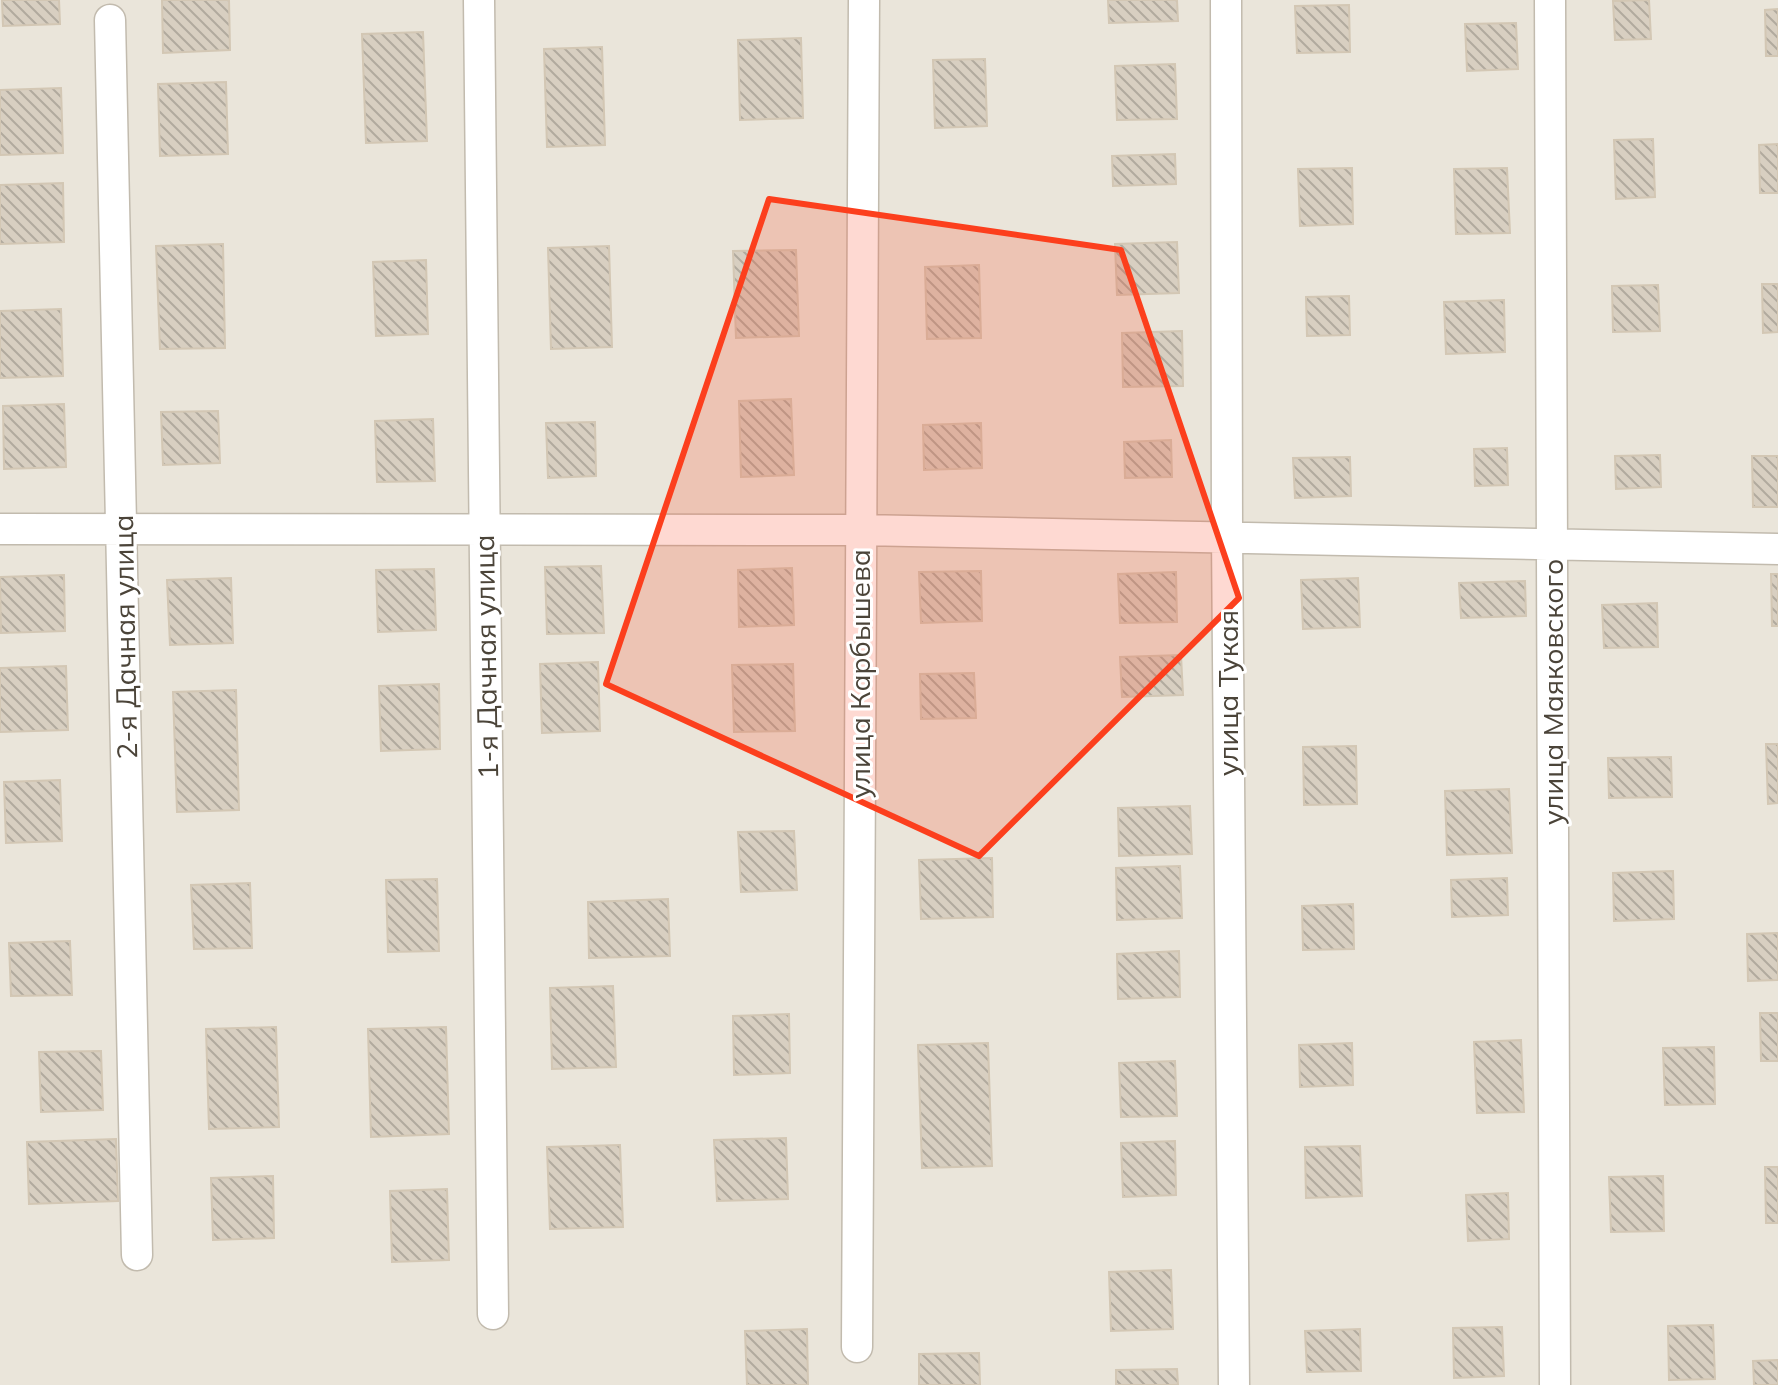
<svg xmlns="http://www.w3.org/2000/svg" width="1778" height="1385" font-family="Mulish,sans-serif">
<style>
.residential{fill:#eae5da}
.building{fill:url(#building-back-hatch);stroke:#d3c7b4;stroke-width:2}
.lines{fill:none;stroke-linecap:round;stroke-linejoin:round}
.street-casing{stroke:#c2bbae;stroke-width:33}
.street{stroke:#fff;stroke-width:30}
.marked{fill:#fc3f1d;fill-opacity:0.2;stroke:#fc3f1d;stroke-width:6;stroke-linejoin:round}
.labels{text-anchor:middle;stroke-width:6;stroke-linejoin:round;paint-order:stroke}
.street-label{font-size:28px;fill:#4b4439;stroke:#fff}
</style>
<defs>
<pattern id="building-back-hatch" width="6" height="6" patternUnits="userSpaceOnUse" patternTransform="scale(2)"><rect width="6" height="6" fill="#d8cfc1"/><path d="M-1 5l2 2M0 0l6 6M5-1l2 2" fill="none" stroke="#b1aa9e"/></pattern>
</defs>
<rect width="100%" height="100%" fill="#f6f3ec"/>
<path class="residential" d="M0 0H1778V1385H0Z"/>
<path class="building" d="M2 0H59L60 24 3 26Z
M162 0H229L230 50 163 53Z
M1108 0H1177L1178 21 1109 23Z
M1649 0 1651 39 1615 40 1613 1Z
M1349 5 1350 52 1297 53 1295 6Z
M1778 9V56H1766L1765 10Z
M1516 23 1518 69 1467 71 1465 24Z
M423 32 427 141 366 143 362 34Z
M801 38 803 118 740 120 738 40Z
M602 47 605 145 547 147 544 49Z
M985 59 987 126 935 128 933 60Z
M1175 64 1177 119 1117 120 1115 66Z
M226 82 228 154 160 156 158 84Z
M61 88 63 153 0 155V90Z
M1653 139 1655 197 1616 199 1614 140Z
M1778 144V193H1760L1759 145Z
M1175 154 1176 184 1113 186 1112 156Z
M1352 168 1353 224 1300 226 1298 169Z
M1507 168 1510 233 1456 234 1454 169Z
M63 183 64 242 0 244V185Z
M1177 242 1179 293 1117 295 1115 244Z
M223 244 225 348 160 349 156 246Z
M609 246 612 347 551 349 548 248Z
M796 250 799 336 736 338 733 251Z
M426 260 428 334 376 336 373 262Z
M979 265 981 338 927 339 925 267Z
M1762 284H1778V332L1763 333Z
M1658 285 1660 331 1613 332 1612 286Z
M1349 296 1350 335 1307 336 1306 297Z
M1504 300 1505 352 1446 354 1444 302Z
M61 309 63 376 0 378V311Z
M1182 331 1183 386 1123 387 1122 333Z
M791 399 794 475 741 477 739 401Z
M64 404 66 467 4 469 3 406Z
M218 411 220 463 163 465 161 412Z
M433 419 435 481 377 482 375 421Z
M595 422 596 476 548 478 546 423Z
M981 423 982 468 924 470 923 425Z
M1171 440 1172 477 1125 478 1124 442Z
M1507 448 1508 485 1475 486 1474 449Z
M1660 455 1661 487 1616 489 1615 456Z
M1752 456H1778V507H1753Z
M1350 457 1351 496 1295 498 1293 458Z
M601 566 604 633 547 634 545 567Z
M792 568 794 625 739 627 738 570Z
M434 569 436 630 378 632 376 570Z
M981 571 982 621 921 623 919 572Z
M1176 572 1177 622 1120 623 1118 574Z
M1771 574H1778V626H1772Z
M64 575 65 631 1 633 0 577Z
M231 578 233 643 170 645 167 580Z
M1358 578 1360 627 1303 629 1301 580Z
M1525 581 1526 616 1461 618 1459 583Z
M1657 603 1658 647 1604 648 1602 605Z
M1181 655 1183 695 1122 697 1120 657Z
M598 662 600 731 542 733 540 664Z
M793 664 795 731 734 732 732 665Z
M66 666 68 730 0 732V668Z
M974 673 976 718 921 719 920 674Z
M439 684 440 749 381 751 379 686Z
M236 690 239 810 177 812 173 692Z
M1766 744H1778V803L1768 804Z
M1356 746 1357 804 1304 805 1303 747Z
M1671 757 1672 797 1609 798 1608 758Z
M60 780 62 841 6 843 4 782Z
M1509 789 1512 853 1447 855 1445 791Z
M1190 806 1192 854 1119 856 1118 808Z
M794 831 797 890 741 892 738 832Z
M992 858 993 917 921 919 919 860Z
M1180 866 1182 918 1117 920 1116 868Z
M1673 871 1674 919 1614 921 1613 873Z
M1507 878 1508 915 1452 917 1451 880Z
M437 879 439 951 388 952 386 880Z
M250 883 252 948 194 949 191 885Z
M668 899 670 956 589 958 588 902Z
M1353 904 1354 949 1303 950 1302 906Z
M1778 933V980L1748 981 1747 934Z
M70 941 72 995 11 996 9 943Z
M1179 951 1180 997 1118 999 1117 954Z
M613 986 616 1067 552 1069 550 988Z
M1760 1013H1778V1061H1761Z
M789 1014 790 1073 734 1075 733 1016Z
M276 1027 279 1127 209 1129 206 1029Z
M446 1027 449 1134 371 1137 368 1029Z
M1521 1040 1524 1112 1477 1113 1474 1042Z
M988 1043 992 1166 922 1168 918 1045Z
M1352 1043 1353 1085 1300 1087 1299 1045Z
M1714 1047 1715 1104 1665 1105 1663 1048Z
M101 1051 103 1110 41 1112 39 1052Z
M1175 1061 1177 1116 1121 1117 1119 1063Z
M786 1138 788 1199 717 1201 714 1140Z
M116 1139 118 1201 29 1204 27 1142Z
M1175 1141 1176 1195 1123 1197 1121 1143Z
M620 1145 623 1227 550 1229 547 1147Z
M1360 1146 1362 1196 1306 1198 1305 1147Z
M1765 1167H1778V1223H1766Z
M273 1176 274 1238 213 1240 211 1178Z
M1663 1176 1664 1231 1611 1232 1609 1177Z
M447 1189 449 1260 392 1262 390 1191Z
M1508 1193 1509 1239 1468 1241 1466 1195Z
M1171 1270 1173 1329 1111 1331 1109 1272Z
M1713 1325 1715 1379 1669 1380 1668 1326Z
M1502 1327 1504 1376 1454 1378 1453 1328Z
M807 1329 808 1385H747L745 1331Z
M1360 1329 1361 1371 1307 1372 1305 1331Z
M979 1353 980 1385H919V1354Z
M1778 1360V1385H1754L1753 1361Z
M1177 1369 1178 1385H1116V1370Z"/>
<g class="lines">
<g class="street-casing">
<path id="street" d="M479 0 493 1314
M1226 0 1227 535 1234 1385
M1550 0 1555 1385
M110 20 137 1255
M0 529 861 530 1778 549
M857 1347 864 0"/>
</g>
<use href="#street" class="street"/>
</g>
<path class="marked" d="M769 199 1121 250 1239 598 979 856 606 684Z"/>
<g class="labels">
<g class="street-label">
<text transform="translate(125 637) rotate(-91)" y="10">2-я Дачная улица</text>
<text transform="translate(486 657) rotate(-91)" y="10">1-я Дачная улица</text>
<text transform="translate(860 674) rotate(-90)" y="10">улица Карбышева</text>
<text transform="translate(1553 692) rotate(-90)" y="10">улица Маяковского</text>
<text transform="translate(1228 693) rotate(-90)" y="10">улица Тукая</text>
</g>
</g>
</svg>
